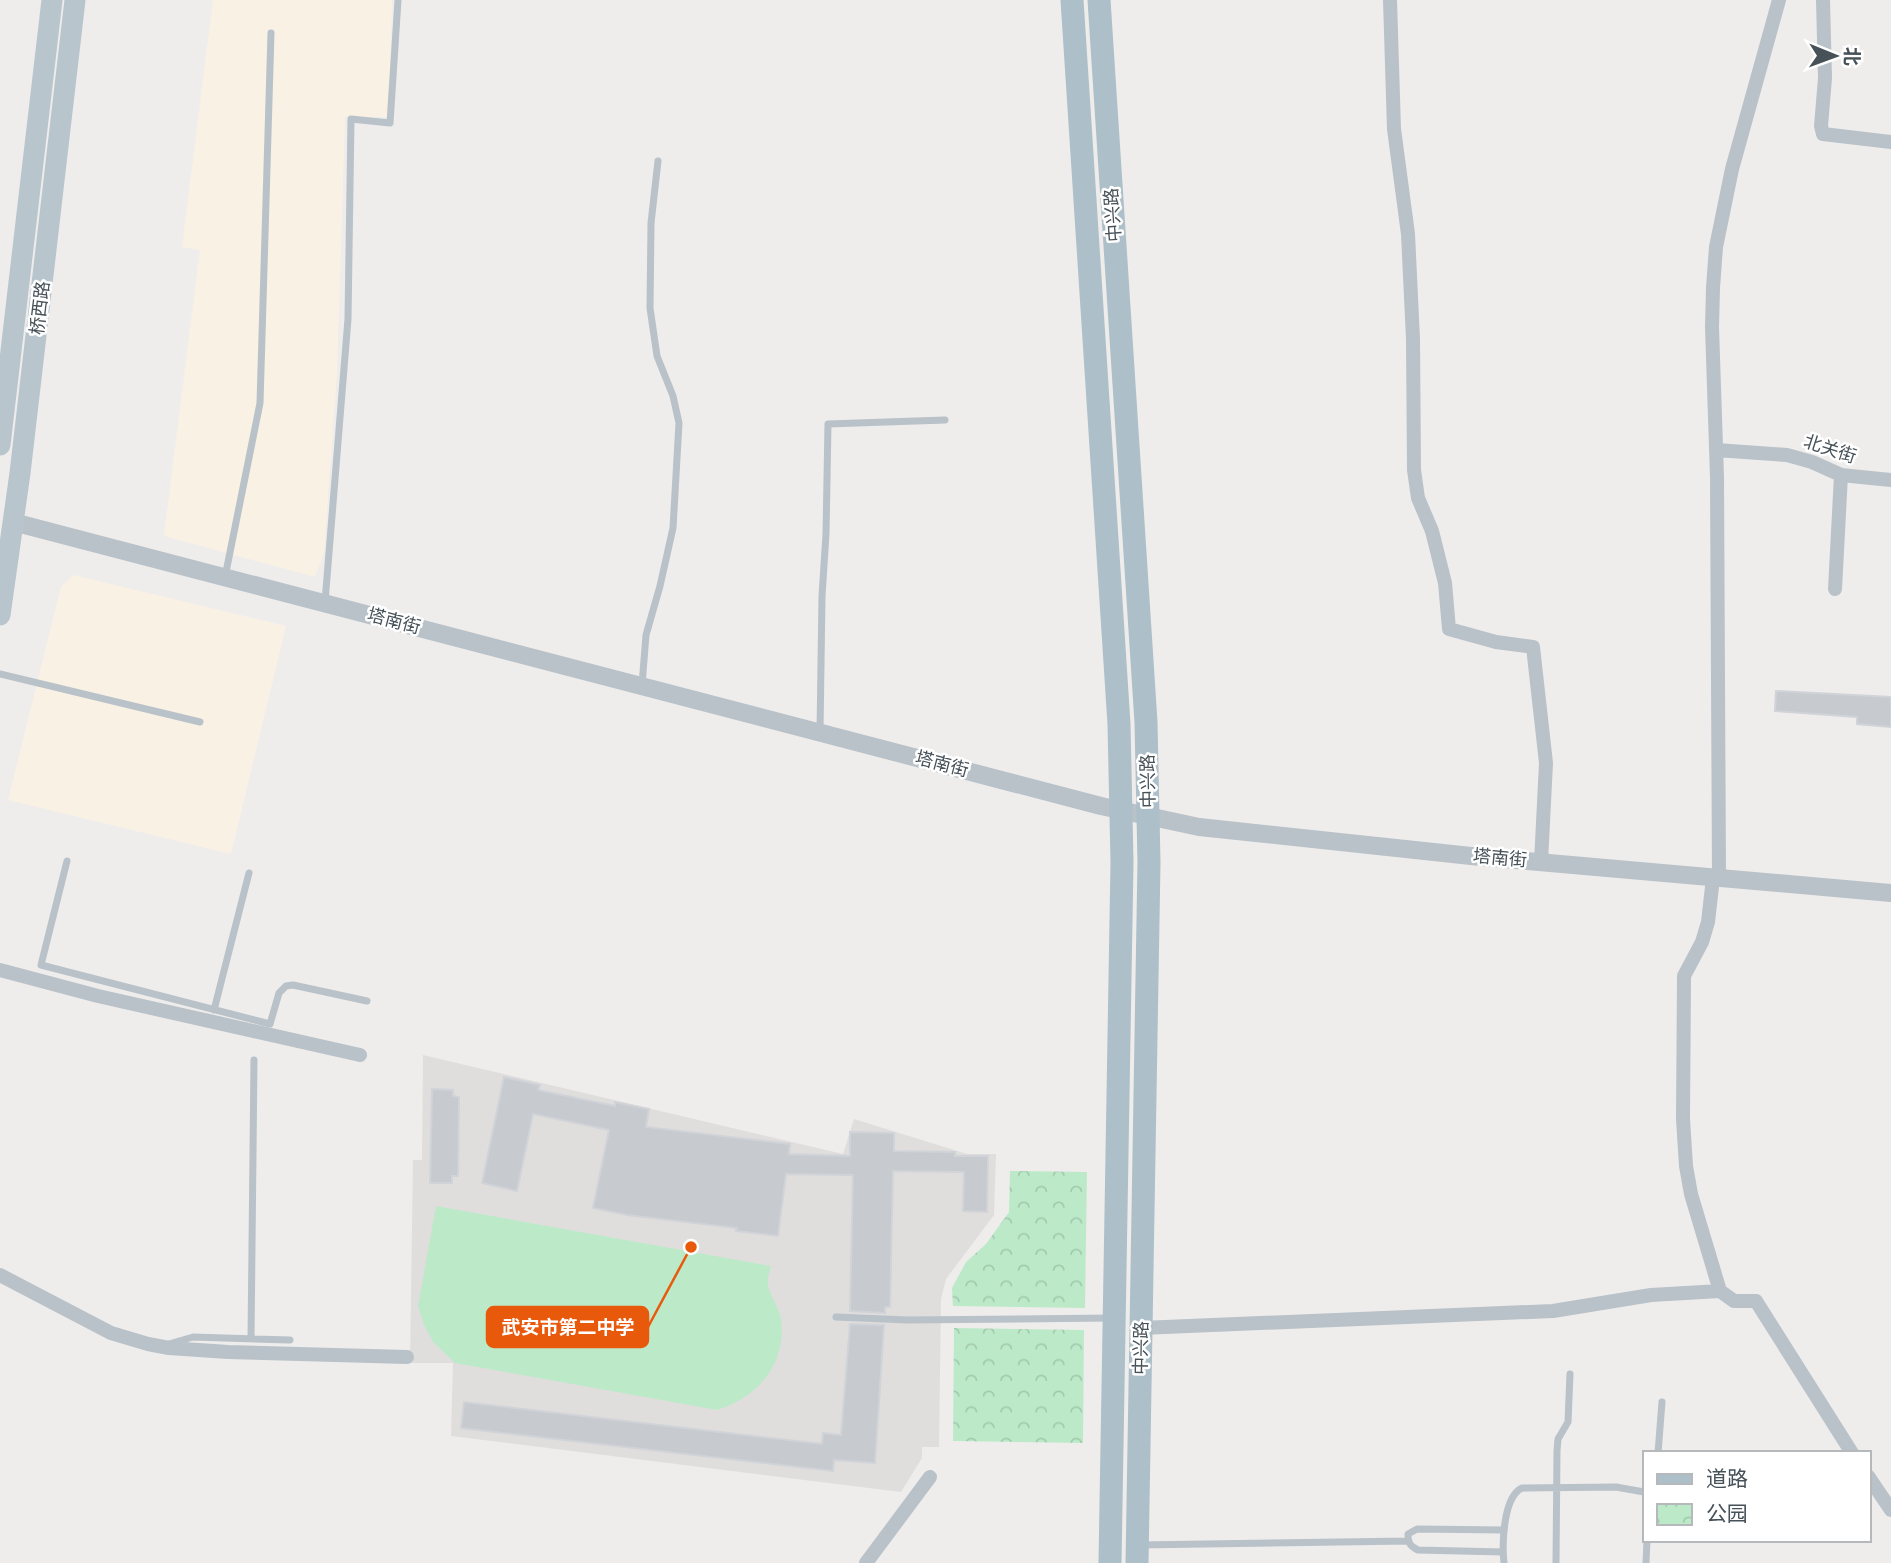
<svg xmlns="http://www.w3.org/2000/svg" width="1891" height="1563" font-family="Inter,'Noto Sans SC',sans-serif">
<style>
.commercial{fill:#faf1e5}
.education{fill:#e0dddd}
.park{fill:url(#park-crowns)}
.pitch{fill:#bceac9}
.building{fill:#c7cacf;stroke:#d0d3d7;stroke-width:2}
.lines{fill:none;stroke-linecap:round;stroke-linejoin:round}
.service{stroke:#b8c2c8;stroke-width:7}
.minor{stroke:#b8c2c8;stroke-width:14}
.tertiary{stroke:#b8c2c8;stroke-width:18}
.secondary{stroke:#b9c5cd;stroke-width:21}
.primary{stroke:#adbfc9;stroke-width:23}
.labels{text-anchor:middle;stroke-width:5;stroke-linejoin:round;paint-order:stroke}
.street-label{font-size:18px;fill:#465158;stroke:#fff}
.leader{fill:none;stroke:#e8590c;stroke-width:2.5}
.callout-dot{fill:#e8590c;stroke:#fff;stroke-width:2.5}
.callout{fill:#e8590c;stroke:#e8590c;stroke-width:2.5}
.callout-label{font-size:19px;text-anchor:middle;font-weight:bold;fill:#fff}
</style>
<defs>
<pattern id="park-crowns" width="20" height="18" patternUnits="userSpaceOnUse" patternTransform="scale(1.75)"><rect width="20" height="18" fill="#bceac9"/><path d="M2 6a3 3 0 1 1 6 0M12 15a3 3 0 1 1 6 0" fill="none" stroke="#a3caaf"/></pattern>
</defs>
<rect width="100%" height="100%" fill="#efecec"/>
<path class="commercial" d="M213 0H392L389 117H345L337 373 324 553 315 577 164 536 200 250 182 247Z
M73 575 286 626 231 854 8 800 61 587Z"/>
<path class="education" d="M423 1055 843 1154 854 1119 967 1154H996L994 1215 946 1279 941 1299 939 1447H922V1458L901 1492 451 1436 453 1363H410L413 1160H422Z"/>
<path class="park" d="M1010 1171 1087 1172 1085 1308 953 1306 952 1288 966 1262 986 1244 1009 1212Z
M954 1328 1084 1330 1083 1443 953 1441Z"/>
<path class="pitch" d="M436 1206 771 1266C770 1271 767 1278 768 1283 768 1292 779 1307 781 1319 787 1363 758 1398 717 1410L455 1363 433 1342 424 1325 418 1306Z"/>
<path class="building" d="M1776 691 1891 697V727L1857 724V717L1775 711Z
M504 1077 540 1085 538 1090 615 1106V1102L649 1109 646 1127 790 1144 789 1154 850 1156V1132L894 1133V1151L955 1152V1156H988L987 1212 963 1211 964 1172 893 1171 890 1307H885V1313L850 1311 853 1175 786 1174 778 1236 736 1231 737 1228 627 1215 593 1208 609 1130 533 1114 517 1191 482 1183Z
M432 1089 453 1090V1096L459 1097 458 1176H452V1183H430Z
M850 1324 884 1325 875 1463 834 1460 833 1471 461 1428 464 1402 822 1444 823 1433 841 1435Z"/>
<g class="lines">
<path class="service" d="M225 577 260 403 271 33
M325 602 348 319 351 119 390 123 398 0
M0 674 200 722
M642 685 646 635 660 586 673 528 679 423 673 396 657 356 650 308 651 223 658 161
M820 732 822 596 826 534 828 424 945 420
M67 861 41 965 270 1024 279 993 286 986 293 985 367 1001
M214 1010 249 873
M836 1317 907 1320 1112 1318
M251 1339 254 1060
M169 1344 193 1337 290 1340
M1658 1453 1662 1402
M1139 1545 1408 1541
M1503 1552 1418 1550C1410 1546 1408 1543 1408 1534L1417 1529 1504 1530
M1504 1563C1502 1544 1503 1497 1522 1488L1616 1487 1644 1492
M1556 1563 1557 1451 1558 1439 1568 1422 1570 1374
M1646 1563 1647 1540"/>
<path class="minor" d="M1390 0 1394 129 1408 234 1413 339 1414 470 1418 498 1432 531 1445 583 1449 629 1496 642 1533 647 1546 763 1541 862
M1823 0 1825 78 1821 126 1823 134 1891 142
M1716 450 1787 455 1812 462 1841 475 1891 480
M1835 589 1841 475
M1713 878 1708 922 1702 942 1684 976 1683 1119 1686 1166 1691 1194 1720 1291 1734 1301H1756L1852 1453
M1719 878 1717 477 1712 327 1713 288 1716 247 1732 169 1779 0
M0 970 98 996 360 1055
M0 1275 111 1333 148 1344 169 1348 228 1352 407 1357
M1141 1328 1553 1311 1651 1295 1720 1291
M1868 1476 1891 1510
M866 1563 930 1477"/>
<path class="tertiary" d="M13 522 1101 806 1199 827 1471 856 1891 893"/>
<path class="secondary" d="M0 445 52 0
M0 615 20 473 75 0"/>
<path class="primary" d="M1072 0 1119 724 1122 862 1110 1563
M1099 0 1146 722 1149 862 1137 1563"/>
</g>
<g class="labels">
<g class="street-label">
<text transform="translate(1113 215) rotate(-94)" y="6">中兴路</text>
<text transform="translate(40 308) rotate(-83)" y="6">桥西路</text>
<text transform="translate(1830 449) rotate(18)" y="6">北关街</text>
<text transform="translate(394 621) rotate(15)" y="6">塔南街</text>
<text transform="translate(942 764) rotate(15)" y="6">塔南街</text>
<text transform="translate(1148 781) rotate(-91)" y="6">中兴路</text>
<text transform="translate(1500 858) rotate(5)" y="6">塔南街</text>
<text transform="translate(1141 1348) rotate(-89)" y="6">中兴路</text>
</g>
</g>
<path class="leader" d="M691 1247L648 1327"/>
<circle class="callout-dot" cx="691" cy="1247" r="7"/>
<rect class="callout" x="487" y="1307" width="161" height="40" rx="7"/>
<g class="callout-label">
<text x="568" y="1334">武安市第二中学</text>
</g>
<rect x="1643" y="1451" width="228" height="91" fill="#ffffff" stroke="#b5b9bc" stroke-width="2"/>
<rect x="1657" y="1474" width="35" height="10" fill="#adbfc9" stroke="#b5b9bc" stroke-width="2"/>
<text x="1706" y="1486" font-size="21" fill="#465158">道路</text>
<rect x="1657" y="1504" width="35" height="21" fill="url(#park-crowns)" stroke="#b5b9bc" stroke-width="2"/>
<text x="1706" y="1521" font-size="21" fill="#465158">公园</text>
<g transform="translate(1835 56) rotate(91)" stroke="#ffffff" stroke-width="5" paint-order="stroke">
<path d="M0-5L12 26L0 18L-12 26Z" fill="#465158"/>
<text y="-10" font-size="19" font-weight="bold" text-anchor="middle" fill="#465158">北</text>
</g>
</svg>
